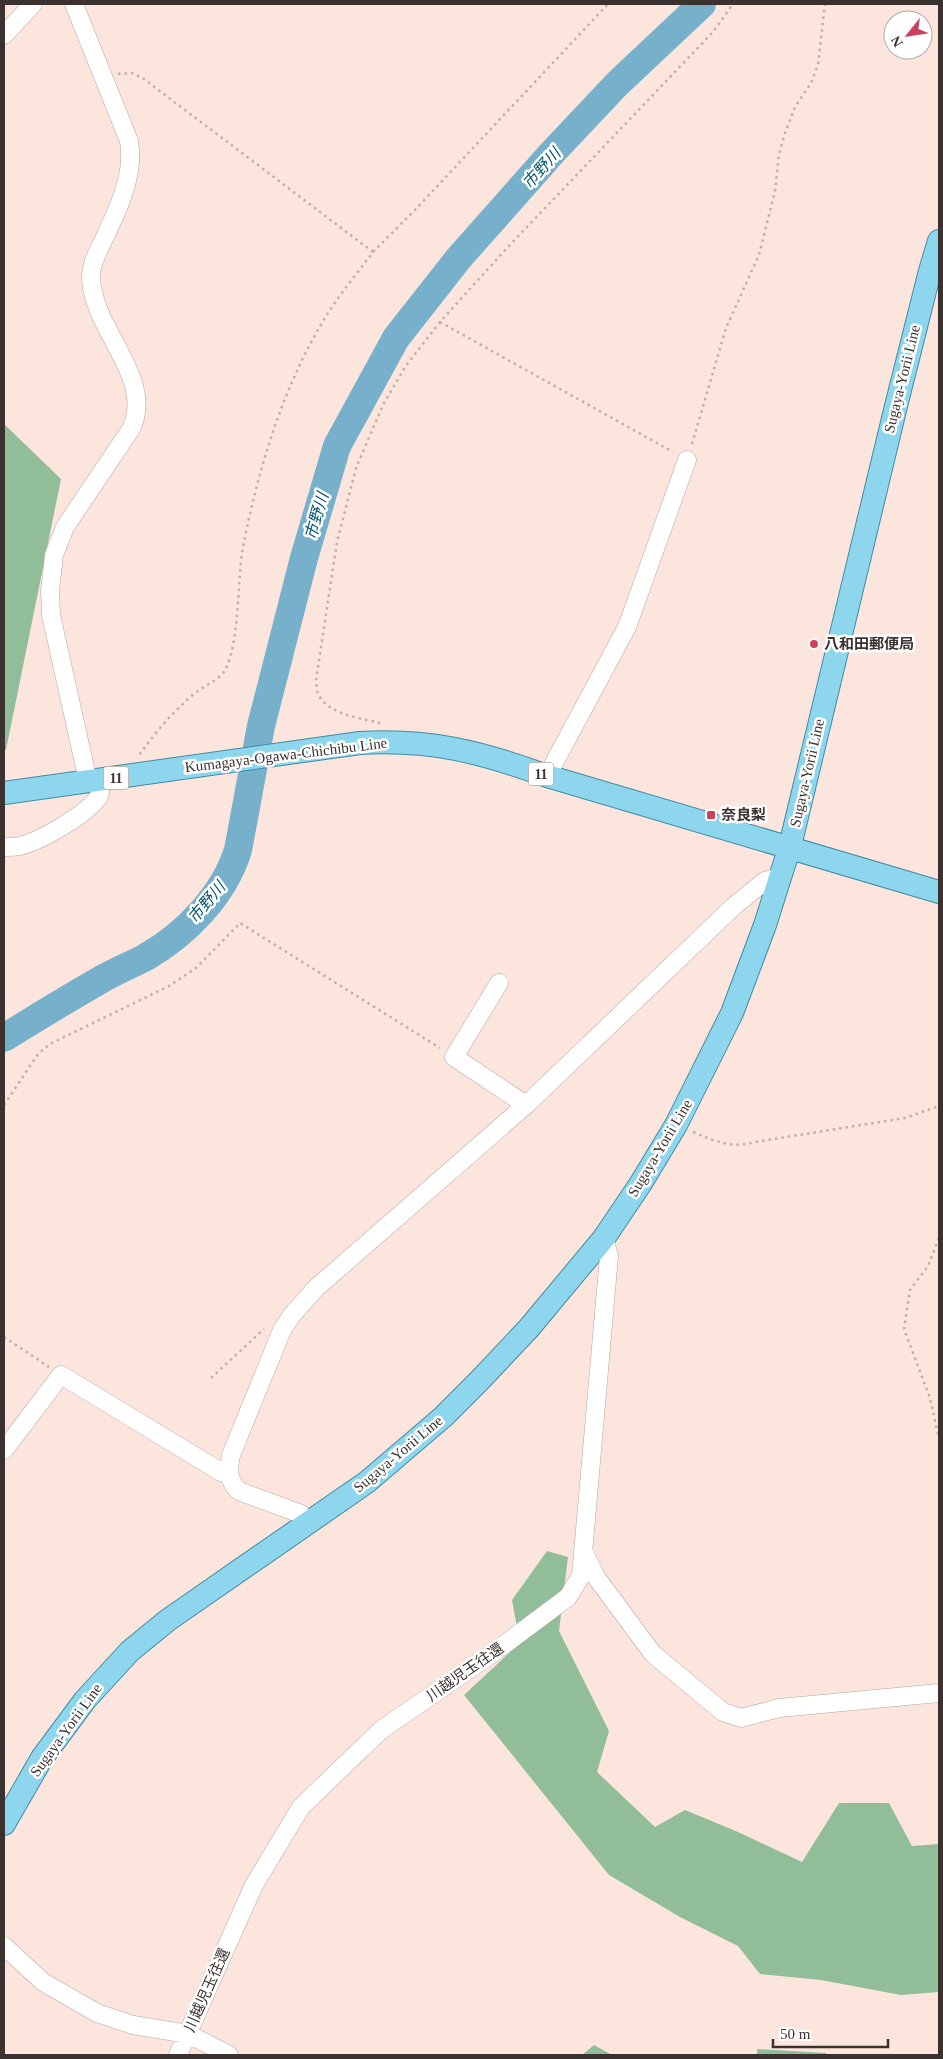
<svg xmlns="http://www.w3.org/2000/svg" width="943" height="2059" font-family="'Times New Roman','Noto Sans JP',serif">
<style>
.forest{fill:#91be98}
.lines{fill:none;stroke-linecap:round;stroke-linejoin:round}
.river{stroke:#76b0cb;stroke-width:28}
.minor-casing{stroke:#baa59d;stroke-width:19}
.major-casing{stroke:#408ba4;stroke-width:24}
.path{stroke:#c1afa8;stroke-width:2.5;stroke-dasharray:2.5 4;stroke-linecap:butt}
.minor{stroke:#fff;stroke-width:18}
.major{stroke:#8ed6ee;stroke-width:22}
.poi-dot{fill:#ce3f5e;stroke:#fff;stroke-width:2}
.labels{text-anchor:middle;stroke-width:5;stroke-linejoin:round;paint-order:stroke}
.shield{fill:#fff;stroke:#76706d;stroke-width:1}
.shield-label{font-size:14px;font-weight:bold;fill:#3b322f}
.street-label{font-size:15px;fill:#3b322f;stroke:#fff}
.poi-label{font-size:15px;font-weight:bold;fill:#3b322f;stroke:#fff;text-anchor:start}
.water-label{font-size:16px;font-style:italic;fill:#055671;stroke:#fff}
</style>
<rect width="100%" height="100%" fill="#fce5dd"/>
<path class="forest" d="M4 424 61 479 6 750H4Z
M547 1551 568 1557 559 1631 609 1731 597 1772 655 1827 685 1810 738 1832 802 1862 839 1803H889L912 1846 939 1844V1992L901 1995 821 1980 760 1974 738 1946 680 1917 609 1875 464 1695 520 1643 512 1600Z
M594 2045 612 2055H582Z
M757 2049 826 2053V2055H757Z"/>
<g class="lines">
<path class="river" d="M4 1038C36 1018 69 998 102 979 116 971 131 965 146 957 186 934 224 895 238 850L261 726 304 558 337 446 396 338 458 259 551 154 617 84 702 4"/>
<g class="minor-casing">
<path id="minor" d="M74 4 129 141C135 175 118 209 104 239 98 252 90 265 91 279 94 332 155 378 131 429L65 527 54 555 50 591 51 615 88 781
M4 35 33 4
M547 776 627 627 687 460
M4 847C9 847 15 847 20 846 40 841 88 814 99 796 101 791 101 785 101 780
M499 983 454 1057 526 1105
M4 1450 61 1375 221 1472 229 1474
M309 1521 301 1514 239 1491C228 1481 228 1470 231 1455L282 1330 292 1315 316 1288 526 1105 734 906 765 881 780 877
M584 1552 596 1577 653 1654 723 1712 741 1718 779 1708 939 1693
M4 1946 43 1982 97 2013 133 2025 188 2034 229 2055
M178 2055 254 1885 301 1807 381 1730 493 1653 568 1597 581 1576 609 1256 604 1238"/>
</g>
<g class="major-casing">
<path id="major" d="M4 793 360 743C431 739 481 752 547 776L939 892
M4 1824 42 1758 85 1700 130 1651 168 1620 367 1482 443 1417 480 1380 529 1328 604 1238 641 1183 676 1125 732 1013 765 925 790 846 896 406 930 271 939 241"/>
</g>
<path class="path" d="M118 74 132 73 144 79 373 252C359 271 343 290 330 310 285 380 259 465 243 547 237 581 240 642 225 670 220 679 209 683 201 689 194 693 187 700 181 706 165 720 152 738 139 755
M373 252 414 211 608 4
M440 322 673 452
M692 444 726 328 759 255 775 191 779 154 785 133 795 107 811 83 818 65 825 4
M380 723C360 718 331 715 319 696 316 691 317 685 316 680L337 542 356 468 383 405 405 367 440 322 507 248 713 32 733 4
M4 1105 38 1054 50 1044 169 986 196 968 240 923 440 1048
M693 1132C715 1141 731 1149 755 1142L905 1118 939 1106
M939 1238 928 1266 910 1290 904 1329 930 1398 939 1439
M4 1337 49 1367
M211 1378 264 1329"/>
<use href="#minor" class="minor"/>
<use href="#major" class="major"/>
</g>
<g class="poi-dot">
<circle cx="814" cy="644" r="5"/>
<rect x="706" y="810" width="10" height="10" rx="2.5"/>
</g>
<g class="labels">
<g class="shield">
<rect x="528.5" y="762.5" width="25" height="23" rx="4"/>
<rect x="103.5" y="766.5" width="25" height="23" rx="4"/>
</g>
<g class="shield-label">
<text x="541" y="779">11</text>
<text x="116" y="783">11</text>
</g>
<g class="street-label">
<text transform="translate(902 379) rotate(-76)" y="5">Sugaya-Yorii Line</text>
<text transform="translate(286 755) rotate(-7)" y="5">Kumagaya-Ogawa-Chichibu Line</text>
<text transform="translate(807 773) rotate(-77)" y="5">Sugaya-Yorii Line</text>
<text transform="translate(660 1148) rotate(-59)" y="5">Sugaya-Yorii Line</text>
<text transform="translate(398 1454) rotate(-40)" y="5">Sugaya-Yorii Line</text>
<text transform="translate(465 1672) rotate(-35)" y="5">川越児玉往還</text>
<text transform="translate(66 1730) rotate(-54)" y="5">Sugaya-Yorii Line</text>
<text transform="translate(207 1990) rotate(-66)" y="5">川越児玉往還</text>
</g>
<g class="poi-label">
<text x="824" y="649">八和田郵便局</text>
<text x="721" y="820">奈良梨</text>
</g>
<g class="water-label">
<text transform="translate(541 168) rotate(-48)" y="6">市野川</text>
<text transform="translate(316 516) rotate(-74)" y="6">市野川</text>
<text transform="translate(206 902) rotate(-50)" y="6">市野川</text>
</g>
</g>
<rect width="943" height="2059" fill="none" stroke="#3b322f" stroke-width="10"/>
<g transform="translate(908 35) rotate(240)"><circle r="24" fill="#ffffff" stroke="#b1adac"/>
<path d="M0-4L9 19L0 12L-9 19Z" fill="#ce3f5e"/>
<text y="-8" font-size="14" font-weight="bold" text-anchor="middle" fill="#3b322f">N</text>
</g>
<path d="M773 2039v8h115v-8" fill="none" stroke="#3b322f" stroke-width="2.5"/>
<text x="780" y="2039" font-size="15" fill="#3b322f" stroke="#ffffff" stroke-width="4" paint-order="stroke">50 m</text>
</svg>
